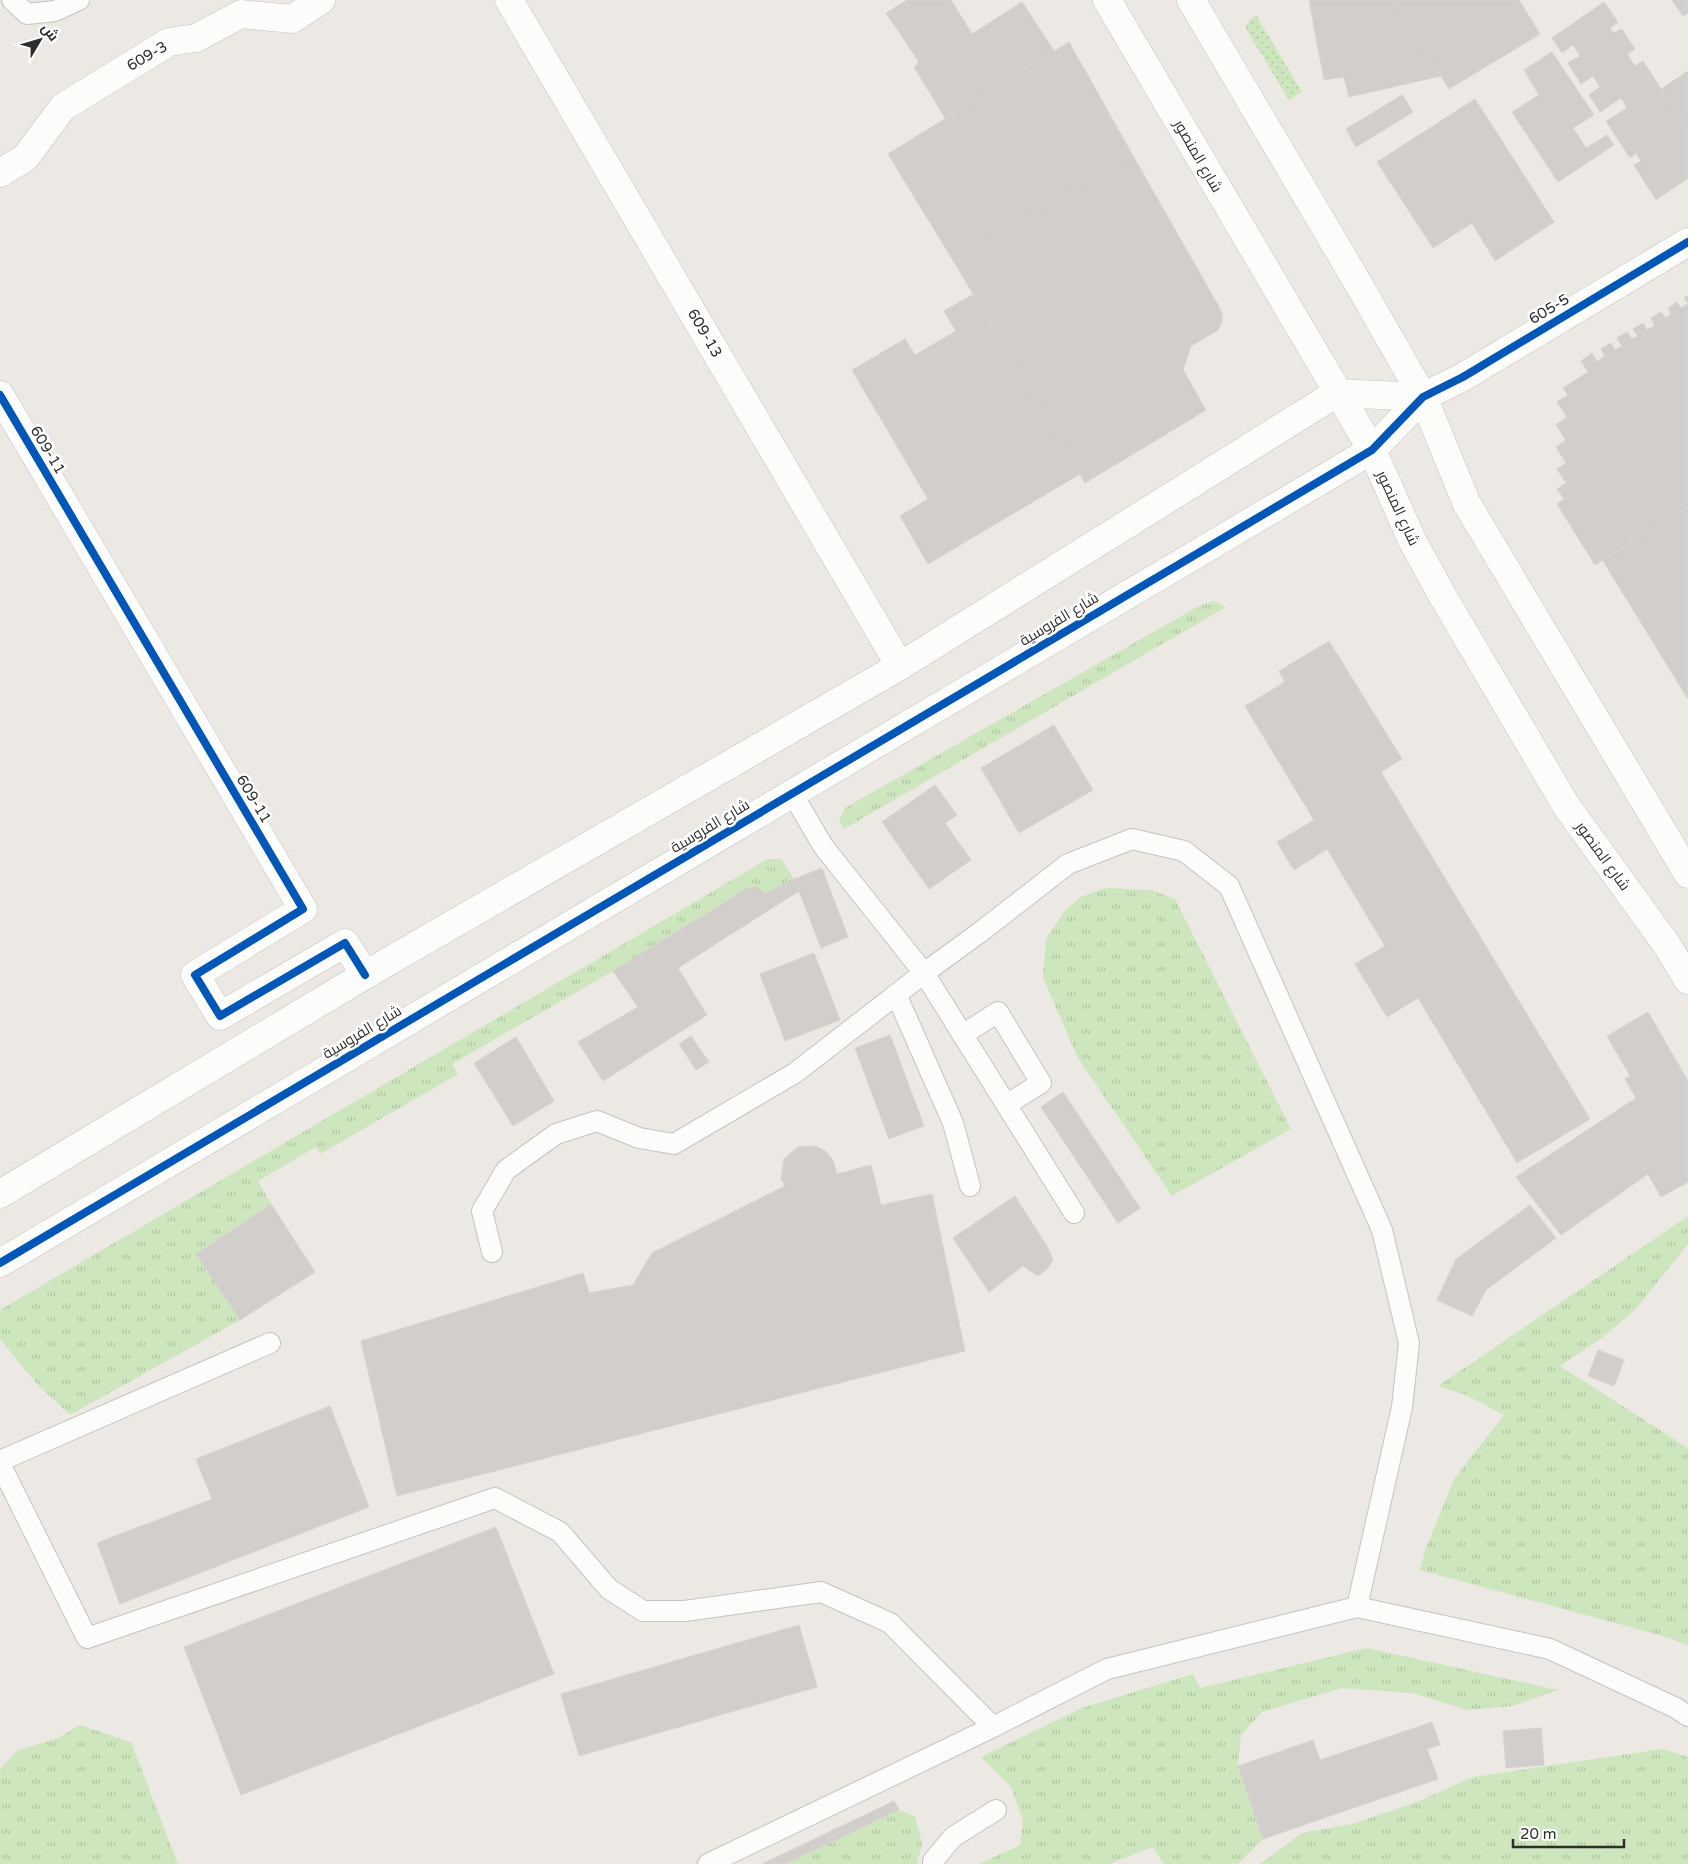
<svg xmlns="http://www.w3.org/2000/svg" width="1688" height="1864" font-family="'Varela Round',Cairo,sans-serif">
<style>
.grass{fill:url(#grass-tufts)}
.garden{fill:url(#garden-dots)}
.building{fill:#d1cecb;stroke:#d7d4d0}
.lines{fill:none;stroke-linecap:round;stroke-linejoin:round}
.lane-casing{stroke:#c5c4c5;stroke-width:22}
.street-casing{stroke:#c5c4c5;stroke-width:29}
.secondary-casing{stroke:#c5c4c5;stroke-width:29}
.lane{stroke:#fcfcfb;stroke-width:20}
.street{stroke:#fcfcfb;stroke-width:28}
.secondary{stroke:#fcfcfb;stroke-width:28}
.cycleway-casing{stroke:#fff;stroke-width:11}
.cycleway{stroke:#0057b8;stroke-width:8}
.labels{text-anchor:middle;stroke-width:5;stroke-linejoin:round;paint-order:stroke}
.street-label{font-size:15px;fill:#2e2e2e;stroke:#fff}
</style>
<defs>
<pattern id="grass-tufts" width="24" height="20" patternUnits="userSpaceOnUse" patternTransform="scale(1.25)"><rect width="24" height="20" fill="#cee6be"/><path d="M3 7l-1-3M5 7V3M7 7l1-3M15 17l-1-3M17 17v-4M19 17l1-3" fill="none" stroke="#b1c6a4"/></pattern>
<pattern id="garden-dots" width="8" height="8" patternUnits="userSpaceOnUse" patternTransform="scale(1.25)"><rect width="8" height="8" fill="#cee6be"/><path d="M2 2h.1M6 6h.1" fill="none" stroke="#b1c6a4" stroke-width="1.8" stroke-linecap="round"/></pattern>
</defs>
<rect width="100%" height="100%" fill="#ece8e4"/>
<path class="grass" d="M1214 601 1226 607 844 829 839 821 845 808 1199 606Z
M768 859H781L794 879 765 894 756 886 748 887 613 971 452 1064 458 1074 320 1154 316 1147 258 1181 271 1204 196 1254 240 1320 70 1415 38 1385 0 1339V1310Z
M1105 888 1151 890 1175 899 1291 1129 1172 1196 1078 1058 1043 978 1046 939 1066 909 1081 897Z
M1688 1216V1244L1635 1310 1603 1337 1560 1366 1688 1448V1646L1670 1638 1420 1570 1426 1548 1454 1479 1504 1415 1466 1395 1438 1386Z
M1367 1648 1558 1690 1512 1706 1468 1710 1412 1693 1342 1688 1262 1712 1241 1735 1238 1766 1263 1839 1238 1864H1164L1152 1847 1110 1864H979L1020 1845 1023 1821 1011 1787 981 1757 1082 1708 1193 1674 1200 1688Z
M80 1725 131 1742 178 1864H0V1769L18 1750 58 1738Z
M1662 1749 1688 1757V1864H1260L1302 1833 1352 1824 1417 1802 1473 1777Z
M899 1810 915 1816 922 1843 917 1864H785Z"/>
<path class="garden" d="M1256 15 1302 92 1289 100 1246 29V24Z"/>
<path class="building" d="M907 0H951L972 34 1022 2 1054 51 946 119 914 67 919 62 886 13Z
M1309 0H1393L1441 76 1349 97 1344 77 1324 80Z
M1393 0H1519L1540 34 1449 89Z
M1672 0H1688V13L1683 16Z
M1604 2 1618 22 1610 28 1614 33 1622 29 1635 49 1627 54 1635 66 1643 61 1688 131V178L1656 200 1634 165 1641 161 1636 153 1630 158 1606 121 1627 108 1621 98 1600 112 1589 95 1600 87 1593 76 1581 84 1568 63 1580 56 1573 45 1562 53 1552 38Z
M1069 42 1132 154 954 262 888 154Z
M1552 52 1594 115 1573 128 1586 148 1607 135 1614 145 1558 182 1512 112 1539 95 1524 70Z
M1688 71V131L1661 89Z
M1402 95 1413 112 1356 147 1346 129Z
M1475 99 1554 222 1495 261 1472 223 1433 248 1377 162Z
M1132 154 1218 305 1222 314V322L1218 330 1191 346 1183 370 1206 410 1085 483 954 262Z
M974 294 1080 474 928 564 900 516 928 499 852 370 905 339 915 355 956 331 944 311Z
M1688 295V507L1595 565 1557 504 1564 499 1557 489 1566 483 1557 469 1566 463 1556 447 1566 440 1556 425 1567 417 1557 402 1568 395 1563 388 1588 372 1581 361 1592 353 1597 362 1605 356 1601 349 1611 343 1615 350 1622 346 1617 338 1627 332 1632 339 1638 336 1633 329 1643 323 1647 330 1655 326 1651 318 1661 312 1665 318 1671 314 1668 308 1677 302 1681 308 1688 304 1684 298Z
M1688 507V699L1603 561Z
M1329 641 1402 759 1381 772 1590 1119 1517 1163 1418 998 1387 1017 1355 964 1385 946 1327 849 1294 870 1277 842 1314 820 1245 706 1285 682 1279 671Z
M1054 725 1093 790 1019 833 981 768Z
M935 785 957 815 945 823 971 860 929 889 882 822Z
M822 868 848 937 821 948 799 891 678 968 707 1015 603 1081 578 1042 638 1007 613 971 749 887 756 886 765 894 794 879Z
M814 953 840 1020 785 1041 760 974Z
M1648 1012 1688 1081V1182L1661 1197 1648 1174 1561 1235 1516 1177 1636 1098 1625 1079 1630 1076 1607 1036Z
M890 1035 924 1126 889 1139 855 1048Z
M691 1036 709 1062 696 1070 679 1044Z
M516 1037 554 1101 513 1126 474 1063Z
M1063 1092 1140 1208 1118 1223 1041 1107Z
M815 1146 825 1151 833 1160 837 1174 871 1165 881 1205 932 1194 965 1351 397 1496 361 1341 583 1273 589 1293 633 1285 652 1253 785 1186 781 1179 784 1159 798 1147Z
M1015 1196 1048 1248 1053 1260 1047 1269 1038 1276 1023 1266 989 1292 953 1238Z
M271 1204 315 1272 240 1320 196 1254Z
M1530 1205 1556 1238 1486 1290 1472 1316 1437 1300 1456 1259Z
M1598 1350 1624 1360 1614 1386 1588 1376Z
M330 1406 369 1507 120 1604 97 1543 212 1499 196 1459Z
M496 1527 554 1674 241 1795 184 1647Z
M799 1625 817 1687 579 1756 561 1694Z
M1432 1722 1440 1745 1427 1749 1438 1779 1263 1839 1238 1766 1313 1740 1320 1760Z
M1541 1728 1544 1765 1506 1768 1503 1731Z
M894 1801 899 1810 785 1864H762Z"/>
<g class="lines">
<g class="lane-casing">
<path id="lane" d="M12 0 27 14 55 11 79 0
M792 793 823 846 924 973 1074 1213
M896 994 953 1123 970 1186
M962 1035 998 1012 1041 1083 1006 1105
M492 1252 482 1211 506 1170 556 1134 597 1121 639 1138 674 1144 795 1073 924 973 979 933 1068 864 1132 839 1184 851 1229 886 1382 1230 1409 1343 1402 1407 1357 1607
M0 1461 270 1343
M0 1464 87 1638 495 1498 560 1532 609 1589 643 1611H685L821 1592 890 1623 993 1727
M708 1864 993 1727 1107 1669 1357 1607 1550 1649 1676 1708 1688 1716
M933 1864V1861L953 1837 996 1810"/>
</g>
<g class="street-casing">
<path id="street" d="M509 0 900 666
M0 173 25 158 63 107 169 42 196 38 241 14 292 19 321 0
M0 395 303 909 195 975 220 1016 345 943 365 975
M1423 397 1463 377 1688 242"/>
</g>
<g class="secondary-casing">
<path id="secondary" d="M1107 0 1372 450 1412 540 1442 595 1567 807 1667 945 1688 980
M1191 0 1355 278 1423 397 1467 504 1688 874
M0 1194 365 975 900 666 1337 393 1423 397
M0 1263 1372 450 1423 397"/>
</g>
<use href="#lane" class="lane"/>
<use href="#street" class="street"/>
<use href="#secondary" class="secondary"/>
<g class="cycleway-casing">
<path id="cycleway" d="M0 395 303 909 195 975 220 1016 345 943 365 975
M0 1263 1372 450 1423 397 1463 377 1688 242"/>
</g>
<use href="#cycleway" class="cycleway"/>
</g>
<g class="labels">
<g class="street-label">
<text transform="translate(147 56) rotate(-30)" y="5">609-3</text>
<text transform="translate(1198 156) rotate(60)" y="5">شارع المنصور</text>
<text transform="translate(1549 309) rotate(-31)" y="5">605-5</text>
<text transform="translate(705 333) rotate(60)" y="5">609-13</text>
<text transform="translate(48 450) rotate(59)" y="5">609-11</text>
<text transform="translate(1398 508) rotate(65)" y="5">شارع المنصور</text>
<text transform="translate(1059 619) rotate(-31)" y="5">شارع الفروسية</text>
<text transform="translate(254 799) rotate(59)" y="5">609-11</text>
<text transform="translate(710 826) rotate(-31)" y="5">شارع الفروسية</text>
<text transform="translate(1603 856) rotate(54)" y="5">شارع المنصور</text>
<text transform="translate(362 1032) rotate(-31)" y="5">شارع الفروسية</text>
</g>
</g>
<g transform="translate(40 40) rotate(52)" stroke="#ffffff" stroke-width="4" paint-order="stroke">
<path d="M0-4L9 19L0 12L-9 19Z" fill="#2e2e2e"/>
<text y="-8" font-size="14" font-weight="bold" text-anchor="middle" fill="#2e2e2e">ش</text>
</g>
<path d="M1513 1839v8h111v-8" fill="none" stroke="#2e2e2e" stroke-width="2.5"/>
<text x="1520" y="1839" font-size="15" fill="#2e2e2e" stroke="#ffffff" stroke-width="4" paint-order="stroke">20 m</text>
</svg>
